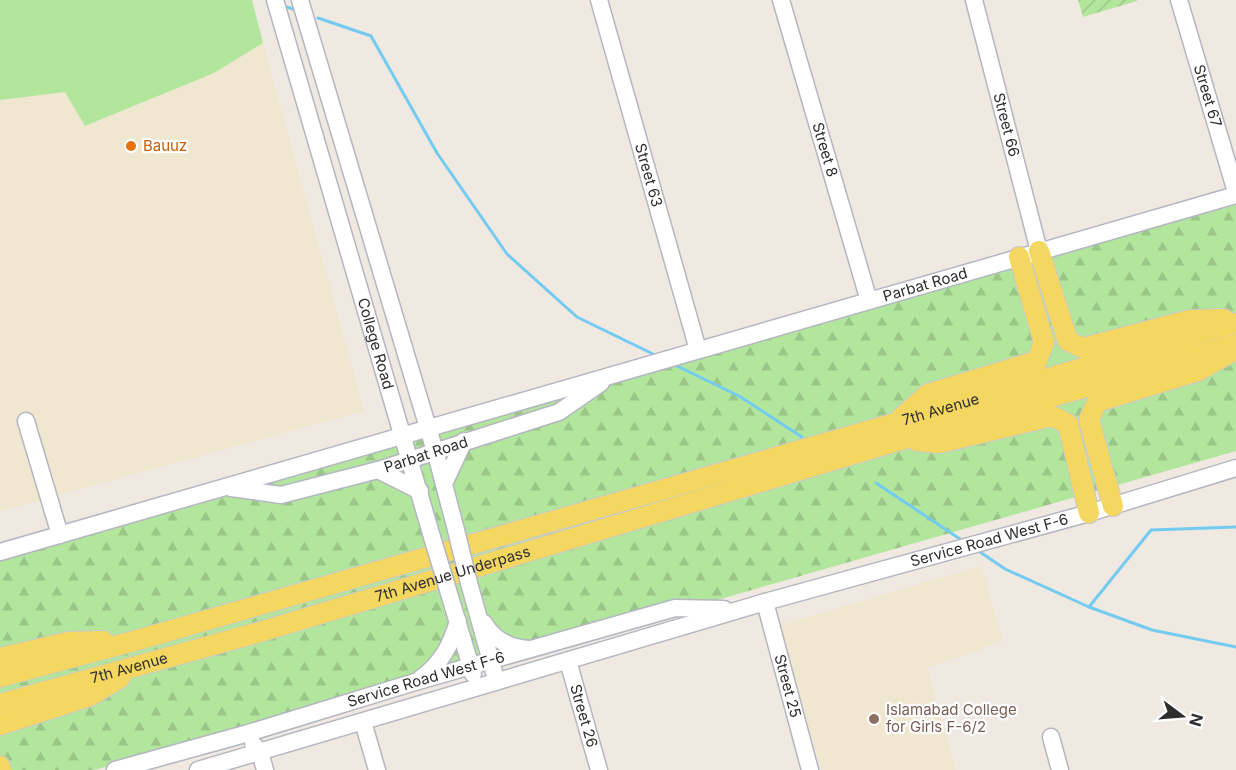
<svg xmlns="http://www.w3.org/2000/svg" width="1236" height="770" font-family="Inter,sans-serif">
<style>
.education{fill:#f0e7d0}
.grass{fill:#b3e69d}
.forest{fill:url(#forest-firs)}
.garden{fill:url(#garden-furrows)}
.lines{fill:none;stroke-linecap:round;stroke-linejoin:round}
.stream{stroke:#73cbf2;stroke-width:3}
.minor-casing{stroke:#b4b6c1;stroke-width:19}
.major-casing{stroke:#c9c9c9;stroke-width:22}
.minor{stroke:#fff;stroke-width:16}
.major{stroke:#f4d761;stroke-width:20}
.minor-bridge-casing{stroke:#b4b6c1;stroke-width:19;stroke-linecap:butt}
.minor-bridge{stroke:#fff;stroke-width:16}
.food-dot{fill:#e8710a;stroke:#fff;stroke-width:2}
.education-dot{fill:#8d6e63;stroke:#fff;stroke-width:2}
.labels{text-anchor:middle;stroke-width:4.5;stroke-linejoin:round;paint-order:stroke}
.street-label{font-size:15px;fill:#2e2e2e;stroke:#fff}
.food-label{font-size:15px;fill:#c56008;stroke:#fff;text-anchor:start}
.education-label{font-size:15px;fill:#785e54;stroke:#fff;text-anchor:start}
</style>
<defs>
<pattern id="forest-firs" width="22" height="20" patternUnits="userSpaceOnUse" patternTransform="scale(1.5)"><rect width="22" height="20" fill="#b3e69d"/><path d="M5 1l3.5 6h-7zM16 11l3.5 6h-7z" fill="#9ac688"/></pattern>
<pattern id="garden-furrows" width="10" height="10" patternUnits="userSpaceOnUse" patternTransform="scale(1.5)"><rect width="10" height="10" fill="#b3e69d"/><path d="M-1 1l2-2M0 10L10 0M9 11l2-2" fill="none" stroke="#9ac688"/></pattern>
</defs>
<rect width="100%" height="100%" fill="#efe9e1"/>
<path class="education" d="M247 6 263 43 364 411 0 511V91Z
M981 566 1003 641 927 668 956 770H822L778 626Z"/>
<path class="grass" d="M0 0H252L263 43 214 73 85 126 65 92 0 100Z"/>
<path class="forest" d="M1236 205V451L261 731 93 770H0V552Z"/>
<path class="garden" d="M1078 0H1137V1L1083 17Z"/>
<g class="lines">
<path class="stream" d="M287 7 296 10
M318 18 371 36 437 153 507 254 577 317 653 354
M675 365 739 396 802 437
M876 483 960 539
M980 552 1005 569 1089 607 1151 530 1236 527
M1089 607 1152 630 1236 647"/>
<g class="minor-casing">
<g id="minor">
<path id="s1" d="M275 0 432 537"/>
<path d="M300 0 437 458 456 530"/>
<path id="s2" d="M599 0 698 350"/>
<path id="s3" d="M781 0 869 301"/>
<path id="s4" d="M974 0 1039 251"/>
<path id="s5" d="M1179 0 1236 192"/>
<path d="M26 421 60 535"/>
<path d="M378 470 420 491"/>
<path d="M444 484 464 441"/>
<path id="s6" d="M231 488 281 495 378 470 559 412 601 383"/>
<path id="s7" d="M0 552 1236 195"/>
<path d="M469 583 494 672"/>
<path d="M448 590 473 674"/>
<path id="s8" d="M765 602 810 770"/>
<path d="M484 623C494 640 510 648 529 649"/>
<path id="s9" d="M568 661 599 770"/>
<path d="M421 678C441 664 451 645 458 621"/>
<path d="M363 722 377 770"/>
<path d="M1051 737 1060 770"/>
<path d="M253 744 260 752 265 770"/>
<path id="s10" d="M115 770 245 734 415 682 675 608 724 609"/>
<path id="s11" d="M198 770 765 602 1089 513 1236 468"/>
</g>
</g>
<g class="major-casing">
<g id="major">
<path d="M1039 251 1068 341 1083 348 1190 320 1224 319"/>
<path d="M900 419 928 394 1037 361 1044 342 1019 257"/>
<path d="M917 441 939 443 1052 416 1068 424 1089 513"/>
<path d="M1113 506 1089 420 1097 402 1198 371 1228 354"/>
<path d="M0 658 68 642 103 641"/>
<path id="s12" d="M0 677 141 639 895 423 1236 323"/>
<path id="s13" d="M0 704 256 633 901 440 1236 344"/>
<path d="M0 725 90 696 120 678"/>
<path d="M0 766 1 770"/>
</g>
</g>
<use href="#minor" class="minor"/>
<use href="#major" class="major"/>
<g class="minor-bridge-casing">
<path id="minor-bridge" d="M456 530 469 583
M432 537 448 590"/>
</g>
<use href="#minor-bridge" class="minor-bridge"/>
</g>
<circle class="food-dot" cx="131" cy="146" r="6"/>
<circle class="education-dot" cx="874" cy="719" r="6"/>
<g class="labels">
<g class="street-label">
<text dy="5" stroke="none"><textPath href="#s5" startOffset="100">Street 67</textPath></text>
<text dy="5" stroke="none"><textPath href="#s4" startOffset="129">Street 66</textPath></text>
<text dy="5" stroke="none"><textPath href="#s3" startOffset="156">Street 8</textPath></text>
<text dy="5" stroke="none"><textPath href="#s2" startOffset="182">Street 63</textPath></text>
<text dy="5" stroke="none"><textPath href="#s7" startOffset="963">Parbat Road</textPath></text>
<text dy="5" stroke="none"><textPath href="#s1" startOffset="358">College Road</textPath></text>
<text dy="5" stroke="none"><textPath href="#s12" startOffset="978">7th Avenue</textPath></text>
<text dy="5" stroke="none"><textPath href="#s6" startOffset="201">Parbat Road</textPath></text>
<text dy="5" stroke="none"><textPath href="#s11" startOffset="824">Service Road West F-6</textPath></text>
<text dy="5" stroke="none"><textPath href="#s13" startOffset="471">7th Avenue Underpass</textPath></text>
<text dy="5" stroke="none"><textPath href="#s13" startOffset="134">7th Avenue</textPath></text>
<text dy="5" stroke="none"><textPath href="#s10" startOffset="324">Service Road West F-6</textPath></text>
<text dy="5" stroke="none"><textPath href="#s8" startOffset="87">Street 25</textPath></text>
<text dy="5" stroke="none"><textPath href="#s9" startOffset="57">Street 26</textPath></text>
</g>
<g class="food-label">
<text x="143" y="151">Bauuz</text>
</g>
<g class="education-label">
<text x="886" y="715">Islamabad College<tspan x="886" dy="17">for Girls F-6/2</tspan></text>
</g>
</g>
<g transform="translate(1182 716) rotate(106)" stroke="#ffffff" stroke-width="4.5" paint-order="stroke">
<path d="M0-4.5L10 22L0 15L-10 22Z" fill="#2e2e2e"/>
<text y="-9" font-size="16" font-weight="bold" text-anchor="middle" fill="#2e2e2e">N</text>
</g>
</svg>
